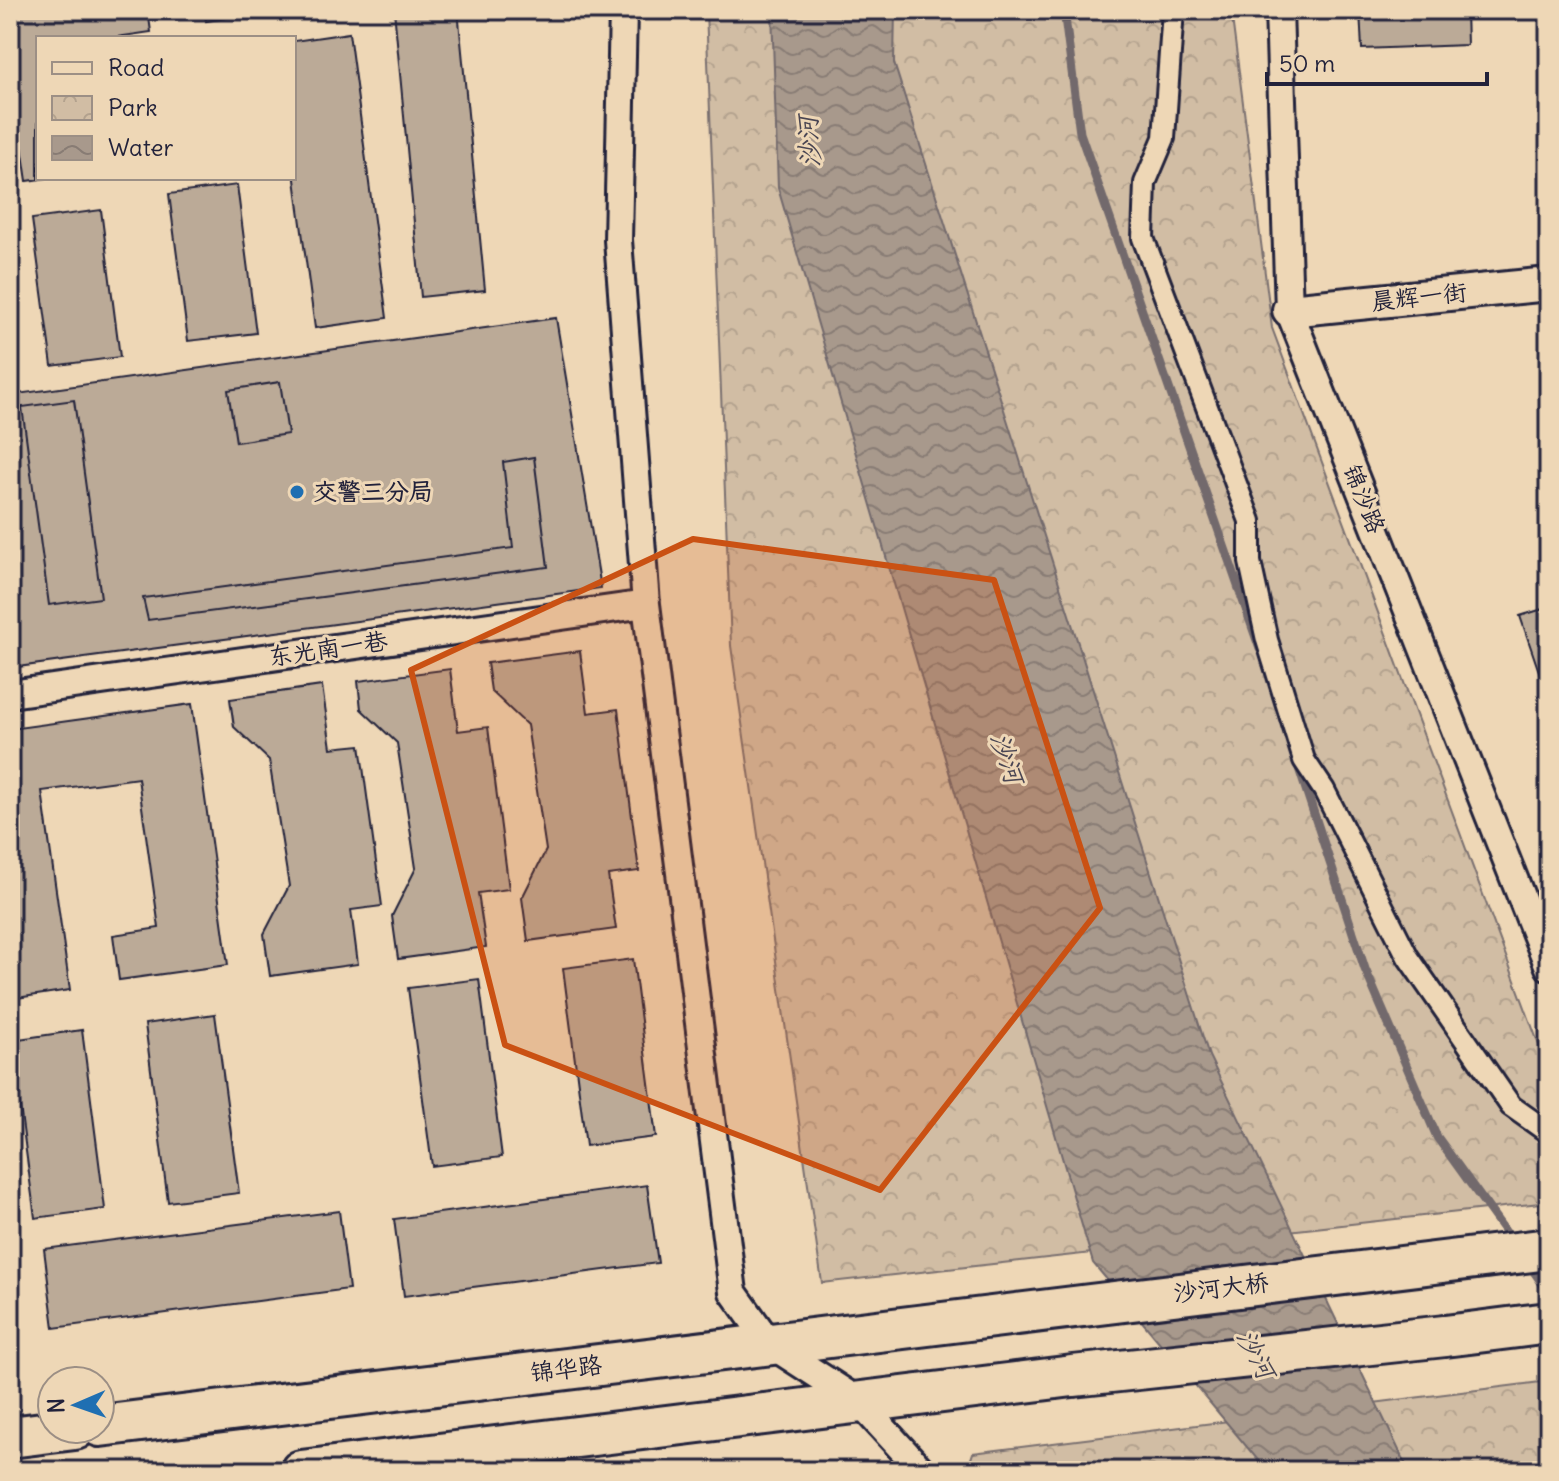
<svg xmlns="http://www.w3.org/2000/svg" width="1559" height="1481" font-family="Delius,'LXGW WenKai TC',sans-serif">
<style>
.park{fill:url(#park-crowns);stroke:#7a7070;stroke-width:2}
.water{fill:url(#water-waves);stroke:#72696c;stroke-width:2}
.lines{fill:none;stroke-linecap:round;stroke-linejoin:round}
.stream{stroke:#72696c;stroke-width:9}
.building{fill:#bbaa97;stroke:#22223b;stroke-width:2}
.pedestrian-casing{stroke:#22223b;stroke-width:26}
.minor-casing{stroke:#22223b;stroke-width:32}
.tertiary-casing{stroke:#22223b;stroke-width:38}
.primary-casing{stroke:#22223b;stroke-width:46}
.pedestrian{stroke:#eed7b6;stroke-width:20}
.minor{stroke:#eed7b6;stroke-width:26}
.tertiary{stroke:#eed7b6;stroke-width:32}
.primary{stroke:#eed7b6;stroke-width:40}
.primary-bridge-casing{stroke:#22223b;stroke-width:46;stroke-linecap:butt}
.primary-bridge{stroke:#eed7b6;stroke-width:40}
.marked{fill:#ca5113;fill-opacity:0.2;stroke:#ca5113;stroke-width:6;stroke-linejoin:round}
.poi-dot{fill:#1f6fb2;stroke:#eed7b6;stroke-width:3}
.labels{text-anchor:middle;stroke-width:6;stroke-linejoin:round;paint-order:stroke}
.street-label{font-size:24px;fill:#22223b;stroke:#eed7b6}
.poi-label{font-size:24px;font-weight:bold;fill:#22223b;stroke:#eed7b6;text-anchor:start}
.water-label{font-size:26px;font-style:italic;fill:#4a4653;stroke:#eed7b6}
</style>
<defs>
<pattern id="park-crowns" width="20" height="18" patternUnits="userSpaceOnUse" patternTransform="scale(2)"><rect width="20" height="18" fill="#d1bda4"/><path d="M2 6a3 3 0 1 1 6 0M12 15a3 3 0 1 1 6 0" fill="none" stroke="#b3a28e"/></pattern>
<pattern id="water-waves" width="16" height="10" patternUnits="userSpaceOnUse" patternTransform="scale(2)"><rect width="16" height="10" fill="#a8998c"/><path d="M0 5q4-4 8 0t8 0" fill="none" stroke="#887c74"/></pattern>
</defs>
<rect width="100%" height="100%" fill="#eed7b6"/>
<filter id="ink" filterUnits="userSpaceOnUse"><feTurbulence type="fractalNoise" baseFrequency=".0125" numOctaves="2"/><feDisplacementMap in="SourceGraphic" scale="16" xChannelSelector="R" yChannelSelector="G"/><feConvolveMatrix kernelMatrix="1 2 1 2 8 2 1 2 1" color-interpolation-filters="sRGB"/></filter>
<g filter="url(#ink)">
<path class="park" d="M706 10H1231L1272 328 1549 1072V1202L822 1283 731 646Z
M1549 1381V1471H967L973 1453Z"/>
<path class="water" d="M772 10H895L894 63 1209 1056 1407 1467 1413 1471H1267L1093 1263 778 188Z"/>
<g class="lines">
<path class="stream" d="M1064 10 1080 133 1260 649
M1297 762 1365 969 1437 1137 1512 1241
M1528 1263 1549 1293"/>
</g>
<path class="building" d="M10 10H148L151 32 110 38H38V178H47L27 181 10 66Z
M204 10H283L206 21Z
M394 10H458L485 290 421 297Z
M1360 10H1466L1467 45 1362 49Z
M349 33 387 318 315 328 294 172V41Z
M237 185 256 333 188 341 169 194Z
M101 210 120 357 52 366 32 219Z
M556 318 601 588 10 668V395Z
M280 382 288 434 236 442 228 390Z
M74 400 101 598 49 605 22 407Z
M534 457 548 567 148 620 143 598 513 548 503 462Z
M1549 607V701L1520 616Z
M580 651 588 713 618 709 639 871 608 875 616 929 528 941 522 898 546 850 527 725 491 691 487 663Z
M450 669 458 731 488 727 509 889 478 893 486 947 398 959 392 916 416 868 397 743 361 709 358 681Z
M322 686 331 748 360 745 382 906 351 910 358 964 270 976 264 934 289 886 269 760 234 727 230 699Z
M192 704 228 965 119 980 113 935 159 928 138 778 42 791 70 990 10 999V729Z
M633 959 656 1137 586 1146 563 968Z
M479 979 502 1157 432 1166 408 988Z
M215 1014 239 1193 168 1202 145 1024Z
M82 1030 105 1209 35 1218 11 1040Z
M647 1185 658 1263 404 1296 394 1219Z
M339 1211 349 1289 54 1328 44 1249Z"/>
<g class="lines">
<g class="pedestrian-casing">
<path id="pedestrian" d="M1173 10 1164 138 1145 183 1143 238 1250 521V562L1267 640 1304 760 1324 790 1408 957 1511 1106 1549 1133"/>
</g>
<g class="minor-casing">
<path id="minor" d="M623 10 618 240 646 604 733 1292 770 1344 858 1401 922 1471
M1279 10 1289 310 1549 967
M10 694 646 604"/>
</g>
<g class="tertiary-casing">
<path id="tertiary" d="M1289 310 1549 284"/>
</g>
<g class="primary-casing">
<path id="primary" d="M1445 1336 1549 1323
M100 1426 1549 1249
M10 1437 75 1429
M301 1471 1073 1376"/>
</g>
<use href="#pedestrian" class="pedestrian"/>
<use href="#minor" class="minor"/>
<use href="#tertiary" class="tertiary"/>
<use href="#primary" class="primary"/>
<g class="primary-bridge-casing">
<path id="primary-bridge" d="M1073 1376 1445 1336"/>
</g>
<use href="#primary-bridge" class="primary-bridge"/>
</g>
</g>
<path class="marked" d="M693 539 994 580 1100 908 880 1190 505 1045 411 670Z"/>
<circle class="poi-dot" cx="297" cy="492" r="8"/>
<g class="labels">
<g class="street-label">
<text transform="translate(1419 297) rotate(-6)" y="8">晨辉一街</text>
<text transform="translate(1364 499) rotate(68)" y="8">锦沙路</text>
<text transform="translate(328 649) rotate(-8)" y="8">东光南一巷</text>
<text transform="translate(1221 1288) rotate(-7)" y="8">沙河大桥</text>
<text transform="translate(566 1369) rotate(-7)" y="8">锦华路</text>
</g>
<g class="poi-label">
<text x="313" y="500">交警三分局</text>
</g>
<g class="water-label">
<text transform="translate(809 142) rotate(-94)" y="9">沙河</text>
<text transform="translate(1007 758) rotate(71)" y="9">沙河</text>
<text transform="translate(1256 1354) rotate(62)" y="9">沙河</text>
</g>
</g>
<rect width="1559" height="1481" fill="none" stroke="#eed7b6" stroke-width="40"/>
<rect x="20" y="20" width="1519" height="1441" fill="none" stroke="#22223b" stroke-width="3" filter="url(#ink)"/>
<rect x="36" y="36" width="260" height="144" fill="#eed7b6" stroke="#9c8f85" stroke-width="2"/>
<rect x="52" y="62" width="40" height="12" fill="#eed7b6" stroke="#9c8f85" stroke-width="2"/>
<text x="108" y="76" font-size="24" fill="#22223b">Road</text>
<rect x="52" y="96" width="40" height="24" fill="url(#park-crowns)" stroke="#9c8f85" stroke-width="2"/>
<text x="108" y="116" font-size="24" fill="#22223b">Park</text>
<rect x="52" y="136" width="40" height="24" fill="url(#water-waves)" stroke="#9c8f85" stroke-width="2"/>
<text x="108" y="156" font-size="24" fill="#22223b">Water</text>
<g transform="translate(76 1405) rotate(268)"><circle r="38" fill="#eed7b6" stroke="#9c8f85" stroke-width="2"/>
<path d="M0-6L14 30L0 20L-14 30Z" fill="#1f6fb2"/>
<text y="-12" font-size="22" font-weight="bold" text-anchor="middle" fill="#22223b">N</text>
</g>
<path d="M1267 72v12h220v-12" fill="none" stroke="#22223b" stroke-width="4"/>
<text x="1279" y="72" font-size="24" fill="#22223b" stroke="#eed7b6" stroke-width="6" paint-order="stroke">50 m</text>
</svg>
